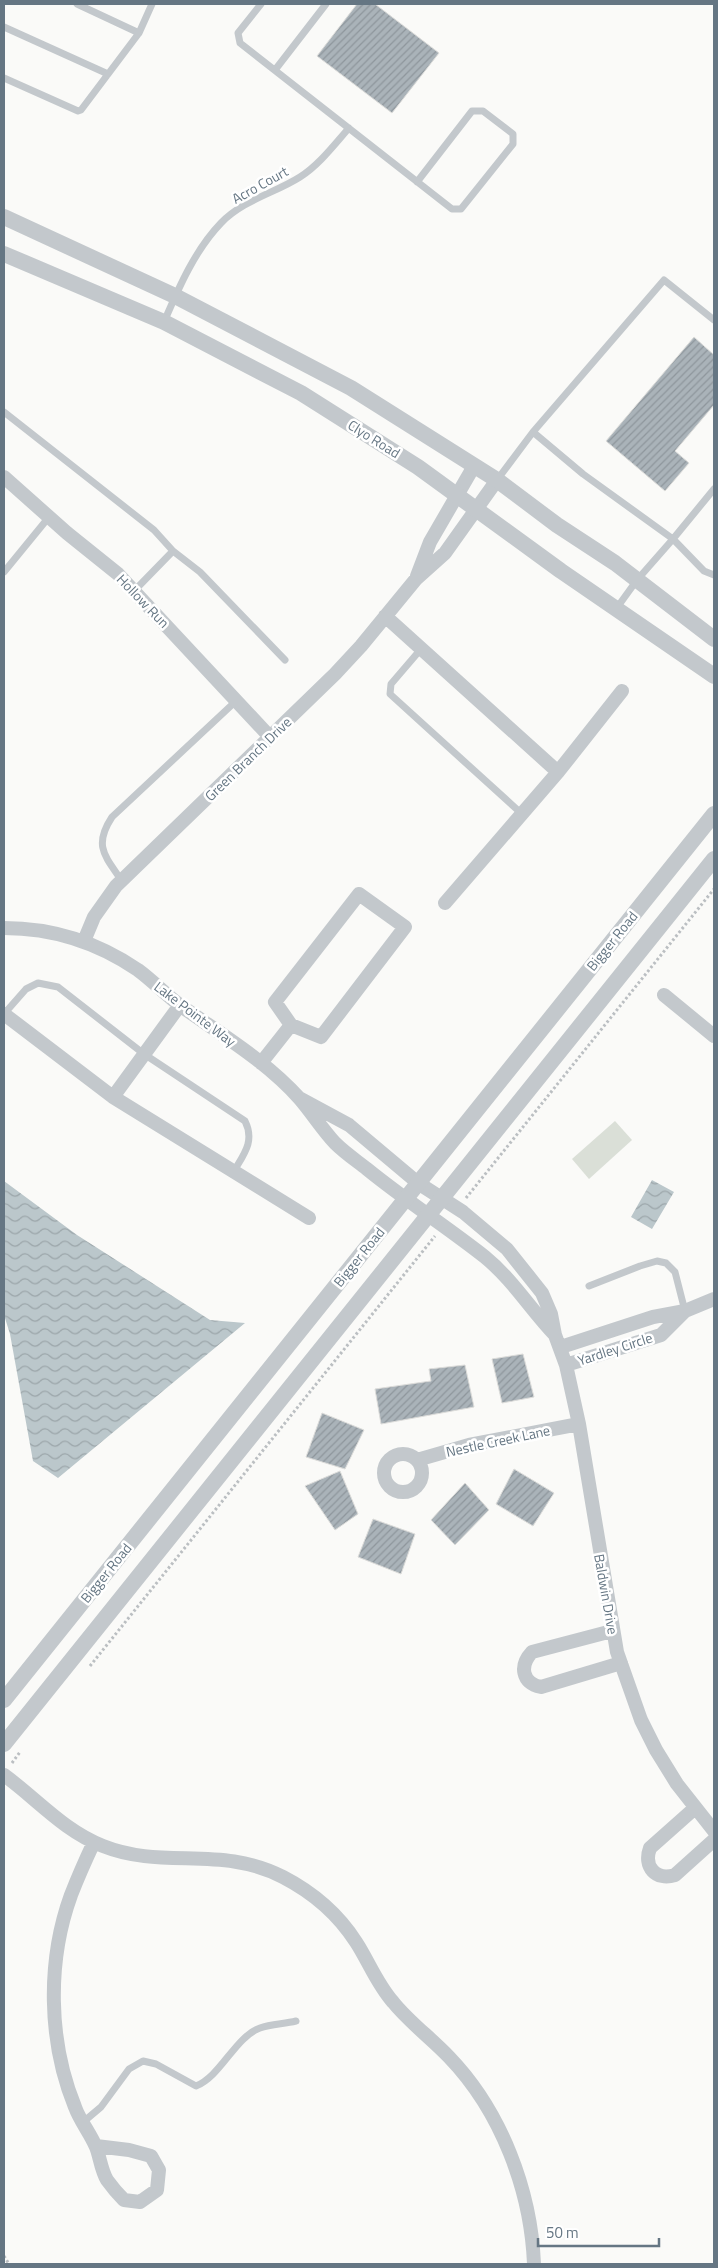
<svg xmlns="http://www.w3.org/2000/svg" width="718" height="2268" font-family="'Titillium Web',sans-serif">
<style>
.grass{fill:#dadfd7}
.water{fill:url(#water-waves)}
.building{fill:url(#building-hatch);stroke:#dcdcda}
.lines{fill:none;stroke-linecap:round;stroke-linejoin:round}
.path{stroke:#bbbfc2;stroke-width:3;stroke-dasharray:2.5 2.5;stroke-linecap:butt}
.service{stroke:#c3c8cc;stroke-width:7}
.minor{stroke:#c3c8cc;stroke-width:14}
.tertiary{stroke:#c3c8cc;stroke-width:16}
.labels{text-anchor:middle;stroke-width:5;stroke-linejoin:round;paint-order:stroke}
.street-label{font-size:14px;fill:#657683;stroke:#fff}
</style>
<defs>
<pattern id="water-waves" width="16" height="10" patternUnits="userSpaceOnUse" patternTransform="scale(1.25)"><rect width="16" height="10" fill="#bbc7cb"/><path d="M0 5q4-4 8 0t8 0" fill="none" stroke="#9ca6aa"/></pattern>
<pattern id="building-hatch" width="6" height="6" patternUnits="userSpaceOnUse" patternTransform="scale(1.25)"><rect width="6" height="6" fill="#aab3b9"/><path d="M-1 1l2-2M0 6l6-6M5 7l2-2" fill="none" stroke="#8e969c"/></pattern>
</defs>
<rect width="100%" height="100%" fill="#fafaf8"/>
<path class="grass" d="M615 1121 632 1140 589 1179 572 1159Z"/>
<path class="water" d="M652 1180 674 1192 652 1229 631 1217Z
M4 1181 77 1235 210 1320 245 1323 58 1478 33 1461 10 1334 4 1315Z"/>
<path class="building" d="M357 4H375L439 53 392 113 317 56Z
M694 337 714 355V405L675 451 689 463 665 491 606 441Z
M523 1354 534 1397 502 1403 492 1359Z
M465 1365 474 1407 381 1424 375 1389 431 1381 429 1369Z
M322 1413 364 1430 345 1469 306 1457Z
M514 1469 554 1493 533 1526 496 1504Z
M340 1471 358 1514 335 1530 305 1486Z
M465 1483 489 1510 455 1545 431 1520Z
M373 1519 415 1534 401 1574 358 1557Z"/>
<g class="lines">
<path class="path" d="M466 1198 714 889
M90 1666 435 1236
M12 1763 20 1752
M4 2256 9 2264"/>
<path class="service" d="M261 4 238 33 240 43 452 209H461L513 144V134L483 111H472L417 182
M4 27 108 74
M139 33 152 4
M275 70 326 4
M4 78 78 111 81 110 139 33 77 4
M164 322C179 287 195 250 221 223 243 200 275 193 300 177 319 165 334 145 349 128
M4 412 154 530 173 551
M533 432 664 280 714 320
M497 480 533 432 583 474 673 539 714 489
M4 572 49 517
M135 590 173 551 200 572 285 660
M616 609 637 580 673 539 704 571 714 575
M421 649 391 684 390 694 522 814
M122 881C105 856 93 846 112 817L236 701
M4 1014 26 989 38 983 58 987 144 1054 245 1121C255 1141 244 1154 234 1171
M589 1286 640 1266 657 1261 666 1263 675 1272 685 1311
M82 2123 101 2107 129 2069 143 2061 156 2064 196 2086C221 2076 235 2037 260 2028 271 2024 284 2024 296 2021"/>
<path class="minor" d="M4 477 67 533 118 574 270 737
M417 576 430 542 474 466
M385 616 558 772
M445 903 558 772 622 691
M4 928C53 928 97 942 138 970 153 981 166 995 181 1006 222 1035 266 1061 300 1099 312 1113 322 1129 335 1143 345 1153 357 1161 367 1169 405 1200 447 1227 485 1257 513 1280 531 1310 555 1335
M84 941 94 917 116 886 335 674 361 646 416 579 445 553 497 480
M664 995 714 1036
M4 1014 113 1097 309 1218
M261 1063 291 1025 275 1002 359 894 405 927 321 1037 291 1025
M113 1097 180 1005
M299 1098 349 1125 418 1183 463 1212 507 1249 542 1293 551 1314 555 1335 566 1365 579 1424 617 1652 641 1720 656 1750 677 1784 714 1831
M561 1347 653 1317 685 1311 714 1299
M566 1365 661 1335 685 1311
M384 1473a19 19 0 1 1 38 0a19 19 0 1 1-38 0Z
M417 1460 469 1445 579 1424
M612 1631 532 1652C519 1666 522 1683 541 1687L621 1663
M4 1775C37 1799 64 1831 103 1846 163 1870 222 1845 283 1877 312 1892 338 1914 356 1942 369 1962 377 1984 393 2002 409 2022 431 2038 449 2057 501 2111 531 2190 534 2264
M695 1808 650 1848C643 1867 656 1881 675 1875L714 1840
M94 1842C86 1859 78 1877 71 1895 47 1961 48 2041 75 2107 80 2121 90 2133 96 2147 100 2157 101 2170 107 2180 112 2187 118 2194 124 2200L140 2202 157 2190 159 2170 151 2156 129 2150 96 2146"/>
<path class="tertiary" d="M4 217 175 296 351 388 497 480 557 525 615 563 714 639
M4 254 164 322 301 393 418 467 561 571 714 676
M4 1700 714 814
M4 1744 714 859"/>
</g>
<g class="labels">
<g class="street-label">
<text transform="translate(260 185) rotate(-29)" y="5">Acro Court</text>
<text transform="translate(374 439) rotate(32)" y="5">Clyo Road</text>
<text transform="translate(143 601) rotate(46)" y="5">Hollow Run</text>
<text transform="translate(248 759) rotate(-44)" y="5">Green Branch Drive</text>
<text transform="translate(612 941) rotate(-51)" y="5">Bigger Road</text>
<text transform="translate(195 1014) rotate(37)" y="5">Lake Pointe Way</text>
<text transform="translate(359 1257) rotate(-51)" y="5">Bigger Road</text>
<text transform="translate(615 1349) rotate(-18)" y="5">Yardley Circle</text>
<text transform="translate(498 1441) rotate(-12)" y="5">Nestle Creek Lane</text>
<text transform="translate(106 1573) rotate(-51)" y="5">Bigger Road</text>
<text transform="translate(606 1594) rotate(80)" y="5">Baldwin Drive</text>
</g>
</g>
<rect width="718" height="2268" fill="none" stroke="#657683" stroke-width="10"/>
<path d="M538 2238v8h121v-8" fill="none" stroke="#657683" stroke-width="2.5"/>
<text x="546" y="2238" font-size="15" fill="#657683" stroke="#ffffff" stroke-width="4" paint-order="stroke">50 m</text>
</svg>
